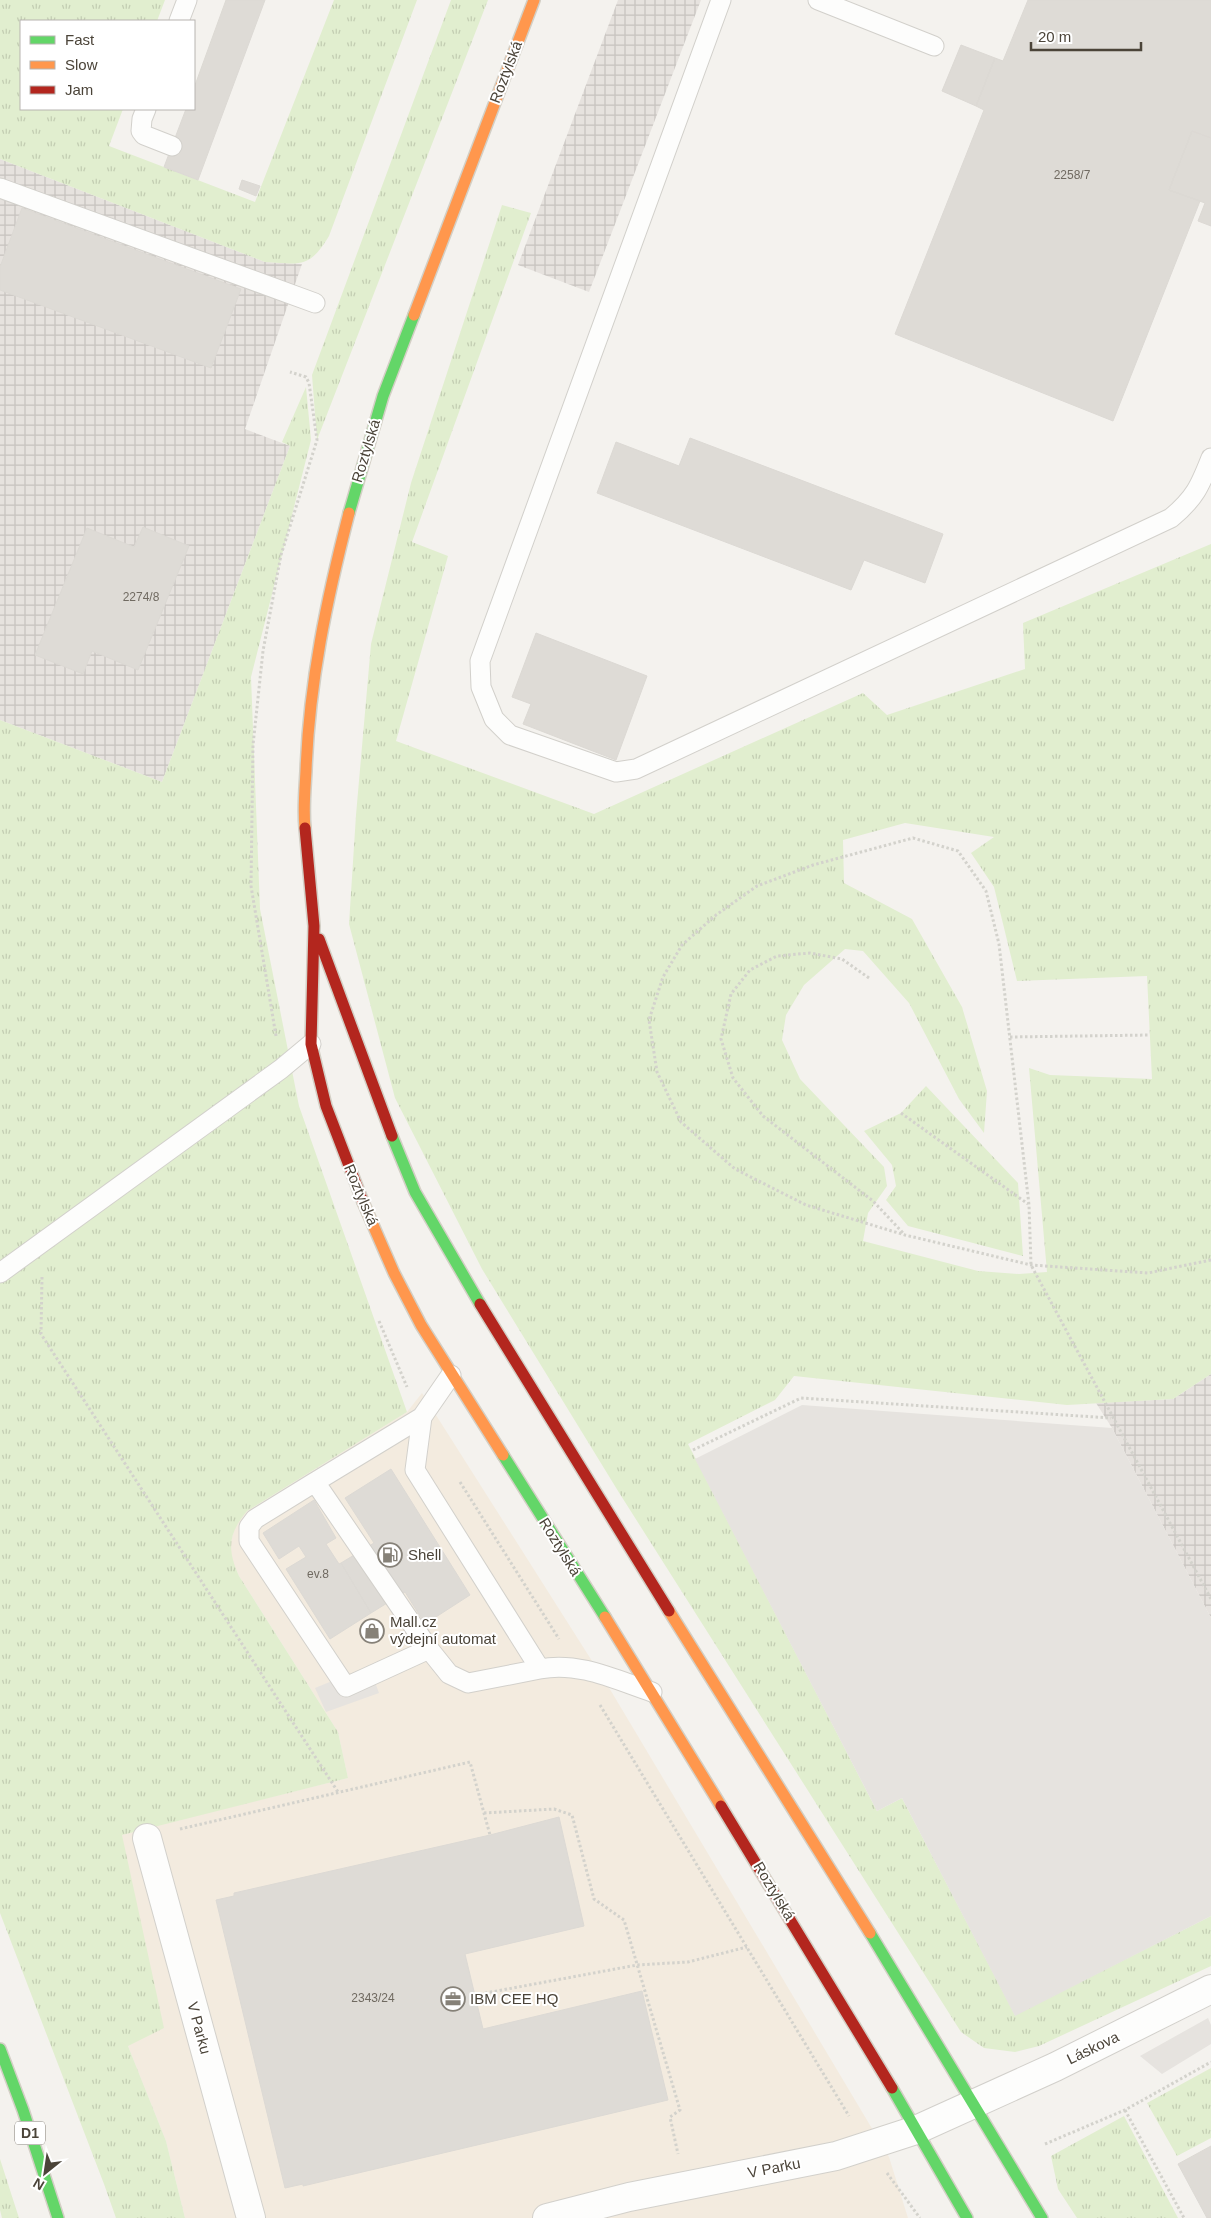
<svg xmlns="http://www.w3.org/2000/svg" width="1211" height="2218" font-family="Arial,sans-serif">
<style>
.commercial{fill:#f3ebdf}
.industrial{fill:url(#industrial-grid)}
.grass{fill:url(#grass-tufts);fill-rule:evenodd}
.parking{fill:#e6e3df}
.building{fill:#dedbd6;stroke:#dcd9d4}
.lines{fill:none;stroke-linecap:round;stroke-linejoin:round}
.lane-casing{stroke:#d2d0cb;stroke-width:21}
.street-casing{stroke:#d2d0cb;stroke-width:30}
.fast-casing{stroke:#d3cfc5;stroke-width:14}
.slow-casing{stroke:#d3cfc5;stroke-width:14}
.jam-casing{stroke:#d3cfc5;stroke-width:14}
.path{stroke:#d3d2cc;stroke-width:3;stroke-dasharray:2.5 2.5;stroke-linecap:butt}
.lane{stroke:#fdfdfc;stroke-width:19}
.street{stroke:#fdfdfc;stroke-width:28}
.fast{stroke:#63d668;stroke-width:11}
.slow{stroke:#ff974d;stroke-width:11}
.jam{stroke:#b3261e;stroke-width:11}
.labels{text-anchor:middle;stroke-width:4;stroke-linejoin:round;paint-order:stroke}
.number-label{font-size:12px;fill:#706a61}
.shield{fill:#fff;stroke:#817c74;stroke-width:1}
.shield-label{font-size:14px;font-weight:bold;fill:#4b4439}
.street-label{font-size:15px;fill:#4b4439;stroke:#fff}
.poi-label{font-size:15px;fill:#4b4439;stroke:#fff;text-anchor:start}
</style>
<defs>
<pattern id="industrial-grid" width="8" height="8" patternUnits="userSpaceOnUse" patternTransform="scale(1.25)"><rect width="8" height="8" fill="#e6e2de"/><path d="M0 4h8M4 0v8" fill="none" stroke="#c7c3bf"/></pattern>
<pattern id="grass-tufts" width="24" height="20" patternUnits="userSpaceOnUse" patternTransform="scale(1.25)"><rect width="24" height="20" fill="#e1eecf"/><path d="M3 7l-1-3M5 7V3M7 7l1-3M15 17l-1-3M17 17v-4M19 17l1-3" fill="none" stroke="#c3cdb2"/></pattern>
</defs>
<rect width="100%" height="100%" fill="#f4f2ee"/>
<path class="commercial" d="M422 1393 611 1691 889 2157 908 2218H185L166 2141 128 2046 122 1834 348 1778 338 1732 239 1576 231 1558V1541L236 1524 247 1511 407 1412Z"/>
<path class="industrial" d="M618 0H701L589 292 518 265Z
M0 159 265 262 302 264 245 429 290 446 162 782 0 720Z
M1211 1374V1618L1112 1428 1096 1403 1173 1399Z"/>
<path class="grass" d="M0 0H165L157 21H21V109H123L109 146 255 202 334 0H417L329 236C309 269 301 264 265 262L0 159Z
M451 0H488L317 440 312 375Z
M502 205 531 213 412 542 448 556 396 741 594 814 863 693 887 715 1025 669 1023 623 1211 544V1374L1173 1399 1067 1405 794 1376 775 1400 688 1444 877 1811 902 1798 1015 2015 1211 1916V1966L1039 2046 1015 2052 984 2048 961 2032 618 1491 482 1269 395 1098 349 924 356 815 371 644 411 483ZM905 823 994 837 971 853 994 887 1017 981 1147 976 1152 1079 1050 1075 1029 1068 1047 1272 1019 1274 978 1271 863 1241 868 1213 887 1186 884 1167 800 1079 782 1040 786 1015 804 985 845 949 863 951 909 1003 959 1099 984 1133 987 1091 962 1007 912 919 844 883 843 840Z
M306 387 311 440 251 677 260 909 299 1106 407 1412 247 1511C228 1534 227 1549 239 1576L338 1732 348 1778 122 1835 164 2028 128 2046 166 2141 185 2218H116L104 2184 0 1913V720L162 782 290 446 282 442Z
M926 1086 1018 1183 1023 1256 908 1226 886 1200 896 1186 892 1165 864 1131 901 1113Z
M1211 2068V2138L1177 2156 1147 2103Z
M1124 2116 1178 2218H1077L1058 2189 1051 2156Z
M0 2159 19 2218H2L0 2210Z"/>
<path class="parking" d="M802 1405 1112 1428 1211 1618V1916L1015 2016 902 1798 877 1811 695 1459Z
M369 1666 379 1693 326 1712 315 1688Z
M1208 2018 1211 2025V2044L1162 2074 1140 2056Z"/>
<path class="building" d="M226 0H265L198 180 164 167 186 109H194V88Z
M1028 0H1211V138L1192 131 1169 190 1200 201 1113 421 895 334 984 110 976 106 995 58 1003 61Z
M961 45 995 58 976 106 942 91Z
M1192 131 1211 138V226L1198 221 1205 203 1169 190Z
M242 180 260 186 256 196 239 189Z
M22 208 241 289 211 368 0 290V267Z
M690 438 943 534 925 583 864 560 851 590 597 493 616 442 679 466Z
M143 527 189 546 138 670 92 651 83 674 35 655 87 528 134 547Z
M536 633 647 676 616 760 523 724 531 704 512 697Z
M391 1469 470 1595 425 1624 405 1592 371 1613 341 1563 374 1543 345 1498Z
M314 1500 336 1538 326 1544 339 1564 341 1563 371 1613 330 1639 286 1569 306 1557 299 1546 279 1559 263 1533Z
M559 1817 584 1926 465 1954 483 2029 642 1991 668 2100 303 2186V2184L285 2188 216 1900 234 1896V1893L490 1835Z
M1211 2146V2218H1207L1178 2164Z"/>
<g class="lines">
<g class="lane-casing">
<path id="lane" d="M721 0 480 661 481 687 494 719 510 735 616 772 636 769 1171 518C1195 498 1200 486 1211 458
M818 0 934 46
M179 21 187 0
M146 109 142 119 141 131 144 135 172 146
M0 188 315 303
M0 1273 281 1069 311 1044
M451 1375 422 1417 415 1470 540 1669C578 1661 616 1680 652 1692
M422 1417 315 1482 429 1649 449 1674 468 1683 540 1669
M315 1482 255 1519 249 1527V1541L346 1687 429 1649"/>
</g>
<g class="street-casing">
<path id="street" d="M147 1838 251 2218
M547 2218 629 2197 836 2156 916 2130 1055 2067 1211 1989"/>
</g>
<g class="fast-casing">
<path id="fast" d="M349 513 383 396 414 315
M392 1136 415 1192 480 1304
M503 1455 605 1617
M870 1933 1042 2218
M0 2049 23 2110 58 2218
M892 2088 967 2218"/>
</g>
<g class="slow-casing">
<path id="slow" d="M414 315 534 0
M305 828C303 809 305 790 306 771 309 683 327 598 349 513
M363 1202 394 1273 421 1325 503 1455
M669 1611 870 1933
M605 1617 721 1806"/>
</g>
<g class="jam-casing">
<path id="jam" d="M305 828 314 926 311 1044 326 1106 363 1202
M319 939 392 1136
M480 1304 669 1611
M721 1806 892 2088"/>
</g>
<path class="path" d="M869 978 842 959 810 953 777 956 750 970 731 994 721 1039 733 1078 763 1116 873 1201 904 1234
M276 1036 251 886 253 745 263 651 281 555 317 440 309 383 306 377 290 372
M1010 1037 1150 1035
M901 1113 1028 1204
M1211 1260 1148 1273 1031 1265 905 1235 806 1205 735 1169 681 1122 657 1072 649 1020 663 977 682 945 716 915 757 886 813 865 913 838 958 851 986 891 999 944 1029 1205 1031 1265 1211 1599
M42 1277 41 1334 338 1792
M379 1321 407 1387
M693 1450 801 1398 1111 1418
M460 1482 559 1639
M600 1705 849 2116
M484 1813 554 1809 572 1815 594 1899 624 1920 680 2110 670 2117 678 2154
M180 1829 470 1762 490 1835
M475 1995 637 1965 688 1962 747 1947
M1125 2110 1184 2218
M1045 2144 1125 2110 1211 2062
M887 2173 920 2218"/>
<use href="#lane" class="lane"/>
<use href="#street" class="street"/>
<use href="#fast" class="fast"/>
<use href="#slow" class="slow"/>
<use href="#jam" class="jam"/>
</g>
<defs>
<g id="fuel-ring" transform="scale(1.25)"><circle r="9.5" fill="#fff" stroke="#868178" stroke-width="1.5"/><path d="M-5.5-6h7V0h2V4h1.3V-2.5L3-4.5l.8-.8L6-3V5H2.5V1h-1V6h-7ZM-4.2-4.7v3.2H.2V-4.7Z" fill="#868178"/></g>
<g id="shop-ring" transform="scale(1.25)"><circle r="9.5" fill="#fff" stroke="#868178" stroke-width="1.5"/><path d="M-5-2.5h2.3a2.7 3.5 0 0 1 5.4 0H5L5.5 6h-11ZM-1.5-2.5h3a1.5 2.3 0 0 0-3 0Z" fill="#868178"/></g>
<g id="office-ring" transform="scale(1.25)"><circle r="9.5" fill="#fff" stroke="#868178" stroke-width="1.5"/><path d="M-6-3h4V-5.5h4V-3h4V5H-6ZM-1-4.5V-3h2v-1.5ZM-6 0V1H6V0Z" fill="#868178"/></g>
</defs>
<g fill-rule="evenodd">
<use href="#fuel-ring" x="390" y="1555"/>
<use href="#shop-ring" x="372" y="1631"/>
<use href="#office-ring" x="453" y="1999"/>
</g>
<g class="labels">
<g class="number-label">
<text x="1072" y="179">2258/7</text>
<text x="141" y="601">2274/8</text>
<text x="318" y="1578">ev.8</text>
<text x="373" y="2002">2343/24</text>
</g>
<rect class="shield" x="15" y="2121.5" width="30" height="23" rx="4"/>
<g class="shield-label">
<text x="30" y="2138">D1</text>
</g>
<g class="street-label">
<text transform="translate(506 72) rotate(-69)" y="5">Roztylská</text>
<text transform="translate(366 451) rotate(-73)" y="5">Roztylská</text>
<text transform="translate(361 1195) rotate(67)" y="5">Roztylská</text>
<text transform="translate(560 1547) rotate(58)" y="5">Roztylská</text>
<text transform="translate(774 1891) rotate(59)" y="5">Roztylská</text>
<text transform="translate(199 2028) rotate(75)" y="5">V Parku</text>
<text transform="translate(1093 2048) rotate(-26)" y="5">Láskova</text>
<text transform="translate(774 2168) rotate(-11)" y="5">V Parku</text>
</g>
<g class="poi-label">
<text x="408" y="1560">Shell</text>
<text x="390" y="1627">Mall.cz<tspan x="390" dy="17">výdejní automat</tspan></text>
<text x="470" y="2004">IBM CEE HQ</text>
</g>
</g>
<rect x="20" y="20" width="175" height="90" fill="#ffffff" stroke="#b7b4b0"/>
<rect x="30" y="36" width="25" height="8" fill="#63d668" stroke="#b7b4b0"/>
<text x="65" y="45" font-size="15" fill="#4b4439">Fast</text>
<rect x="30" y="61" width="25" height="8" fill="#ff974d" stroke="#b7b4b0"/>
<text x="65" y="70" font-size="15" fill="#4b4439">Slow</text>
<rect x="30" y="86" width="25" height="8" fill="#b3261e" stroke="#b7b4b0"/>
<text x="65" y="95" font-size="15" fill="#4b4439">Jam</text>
<g transform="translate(45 2173) rotate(210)" stroke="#ffffff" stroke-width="4" paint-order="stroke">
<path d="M0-4L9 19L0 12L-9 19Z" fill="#4b4439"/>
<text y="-8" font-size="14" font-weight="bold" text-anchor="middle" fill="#4b4439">N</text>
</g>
<path d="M1031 42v8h110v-8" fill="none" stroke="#4b4439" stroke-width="2.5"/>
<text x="1038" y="42" font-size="15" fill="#4b4439" stroke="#ffffff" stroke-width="4" paint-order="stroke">20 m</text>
</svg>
